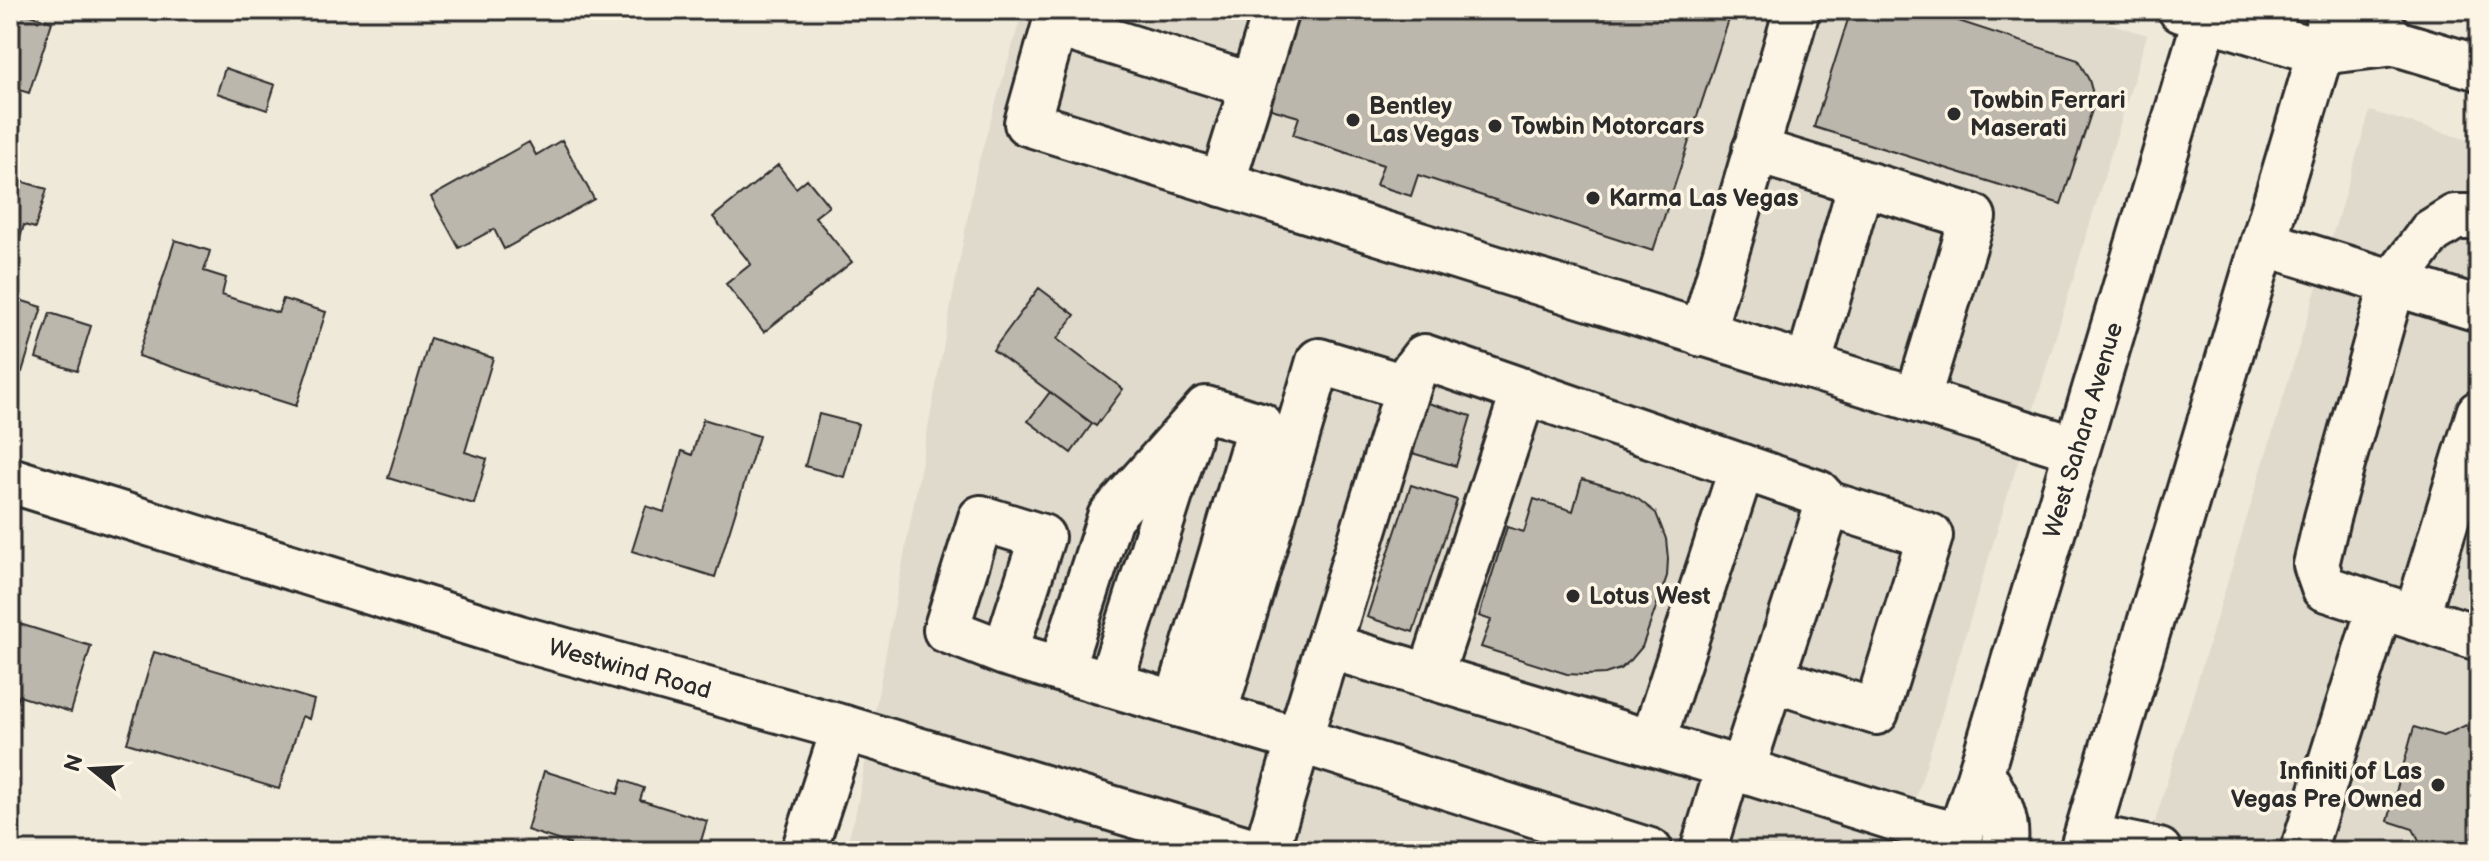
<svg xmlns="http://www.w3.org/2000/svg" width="2489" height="861" font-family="'Balsamiq Sans',sans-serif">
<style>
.built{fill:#e0dacc}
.building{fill:#bcb7ac;stroke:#2b2b2b;stroke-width:2}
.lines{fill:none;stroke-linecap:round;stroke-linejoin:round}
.minor-casing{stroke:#2b2b2b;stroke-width:50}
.major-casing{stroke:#2b2b2b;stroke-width:50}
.minor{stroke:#fcf5e5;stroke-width:44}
.major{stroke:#fcf5e5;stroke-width:44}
.poi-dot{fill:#2b2b2b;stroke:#fcf5e5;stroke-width:3}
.labels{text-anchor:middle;stroke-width:7;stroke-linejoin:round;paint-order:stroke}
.poi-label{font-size:24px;font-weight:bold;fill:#2b2b2b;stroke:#fcf5e5;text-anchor:start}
.street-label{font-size:24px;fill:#2b2b2b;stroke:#fcf5e5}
</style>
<rect width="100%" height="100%" fill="#efe9da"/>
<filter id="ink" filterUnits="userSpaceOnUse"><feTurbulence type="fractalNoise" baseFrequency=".0125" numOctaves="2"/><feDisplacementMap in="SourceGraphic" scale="16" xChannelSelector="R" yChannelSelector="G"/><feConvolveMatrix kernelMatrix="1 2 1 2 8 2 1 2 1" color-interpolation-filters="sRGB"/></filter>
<g filter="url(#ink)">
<path class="built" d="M1023 10H2066L2147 35 1900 851H844L855 817 977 167Z
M2370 111 2479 143V851H2146Z"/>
<path class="building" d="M10 10H26L25 13 52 22 29 93 10 87Z
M1300 10H1308L1337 19 1340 10H1732L1653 251 1418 175 1411 196 1376 185 1383 165 1293 135 1299 117 1268 108Z
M1851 10H1925L2078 60 2089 80 2095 101 2061 204 1814 127Z
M225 68 275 85 267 110 217 93Z
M562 140 594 199 504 249 494 229 459 248 431 197 529 142 536 155Z
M778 165 796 188 807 179 829 206 815 217 852 262 764 332 726 284 751 264 713 217Z
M10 178 47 189 35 228 24 225 10 271Z
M175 240 210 251 204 271 226 278 222 295 278 313 283 299 326 312 296 406 138 356Z
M1039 288 1075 315 1057 339 1123 389 1096 426 993 350Z
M10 297 42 307 22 372 10 368Z
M50 313 91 326 77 371 36 358Z
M430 338 493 358 465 452 487 459 474 504 388 478Z
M1050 392 1092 424 1071 453 1028 421Z
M1428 403 1471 416 1456 466 1412 453Z
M819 414 858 424 844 477 805 466Z
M703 419 759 436 715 577 632 551 646 506 664 512 682 451 692 455Z
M1582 479 1623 491 1638 499 1656 513 1666 539 1668 559 1667 576 1642 647 1631 660 1620 669 1605 674 1586 675 1567 674 1481 647 1491 620 1479 616 1507 527 1524 532 1534 499 1573 511Z
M1411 485 1457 500 1413 632 1367 617Z
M2479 561V588L2471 585Z
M10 621 91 646 71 712 19 696 14 712 10 711Z
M154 652 314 700 309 719 302 716 279 789 127 743Z
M2466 725 2479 749V851H2425L2413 829 2388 821 2414 727 2443 736Z
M544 771 618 794 622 780 644 788 640 800 707 821 698 851H567L570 844 527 830Z"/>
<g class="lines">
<g class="minor-casing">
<g id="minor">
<path d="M1059 10 1027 123 2076 449"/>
<path d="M2181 10 2320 52 2396 43 2479 68"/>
<path d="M2364 10 2396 43"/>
<path d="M1055 24 1253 86"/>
<path d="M1755 150 1973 217 1917 400"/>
<path d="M1222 184 1276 10"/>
<path d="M2479 217H2455L2431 232 2393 283 2327 518 2316 565 2324 588 2479 638"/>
<path d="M2264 243 2479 309"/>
<path d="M1702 334 1797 10"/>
<path d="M1808 366 1861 183"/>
<path id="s1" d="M10 480 519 638 844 728 1254 851"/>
<path d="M2416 618 2479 413"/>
<path d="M1328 646 1729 766"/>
<path d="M1005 653 1042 537 981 518 946 630 1005 653 1299 740 1408 388 1414 370 1424 357 1818 493 1828 504 1742 770"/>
<path d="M1061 669 1110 517 1206 409 1260 425 1177 704"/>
<path d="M1430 677 1524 391"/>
<path d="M1771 679 1876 712 1930 536 1828 504"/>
<path d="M1110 684 1188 438"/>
<path d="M1214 715 1319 361 1408 388"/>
<path d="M1652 743 1742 467"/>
<path d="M2087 836 2159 851"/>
<path d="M804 851 844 728"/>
<path d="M1266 851 1299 740 1650 851"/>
<path d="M1703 851 1729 766 1914 824 1960 836"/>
<path d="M2303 851 2380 606"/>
</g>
</g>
<g class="major-casing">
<g id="major">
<path d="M1981 772C1997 798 2010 820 2004 851"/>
<path id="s2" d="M1955 851 1981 772 2208 10"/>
<path d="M2082 851 2333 10"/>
</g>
</g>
<use href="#minor" class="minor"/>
<use href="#major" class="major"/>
</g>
</g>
<g class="poi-dot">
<circle cx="1954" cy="114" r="8"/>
<circle cx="1353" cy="120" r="8"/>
<circle cx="1495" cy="126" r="8"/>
<circle cx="1593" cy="198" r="8"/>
<circle cx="1573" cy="596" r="8"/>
<circle cx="2438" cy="785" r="8"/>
</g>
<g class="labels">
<g class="poi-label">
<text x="1970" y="108">Towbin Ferrari<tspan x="1970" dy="28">Maserati</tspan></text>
<text x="1369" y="114">Bentley<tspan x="1369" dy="28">Las Vegas</tspan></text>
<text x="1511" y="134">Towbin Motorcars</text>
<text x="1609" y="206">Karma Las Vegas</text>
<text x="1589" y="604">Lotus West</text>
<text x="2422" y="779" text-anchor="end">Infiniti of Las<tspan x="2422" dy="28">Vegas Pre Owned</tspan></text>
</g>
<g class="street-label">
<text dy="8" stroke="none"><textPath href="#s2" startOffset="440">West Sahara Avenue</textPath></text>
<text dy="8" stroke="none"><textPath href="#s1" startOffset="648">Westwind Road</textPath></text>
</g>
</g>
<rect width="2489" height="861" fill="none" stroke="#fcf5e5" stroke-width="40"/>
<rect x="20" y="20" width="2449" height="821" fill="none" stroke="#2b2b2b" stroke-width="3" filter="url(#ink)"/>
<g transform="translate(92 769) rotate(288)" stroke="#fcf5e5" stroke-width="6" paint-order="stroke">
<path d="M0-6L14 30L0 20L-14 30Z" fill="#2b2b2b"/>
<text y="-12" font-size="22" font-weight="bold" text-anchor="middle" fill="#2b2b2b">N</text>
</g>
</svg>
